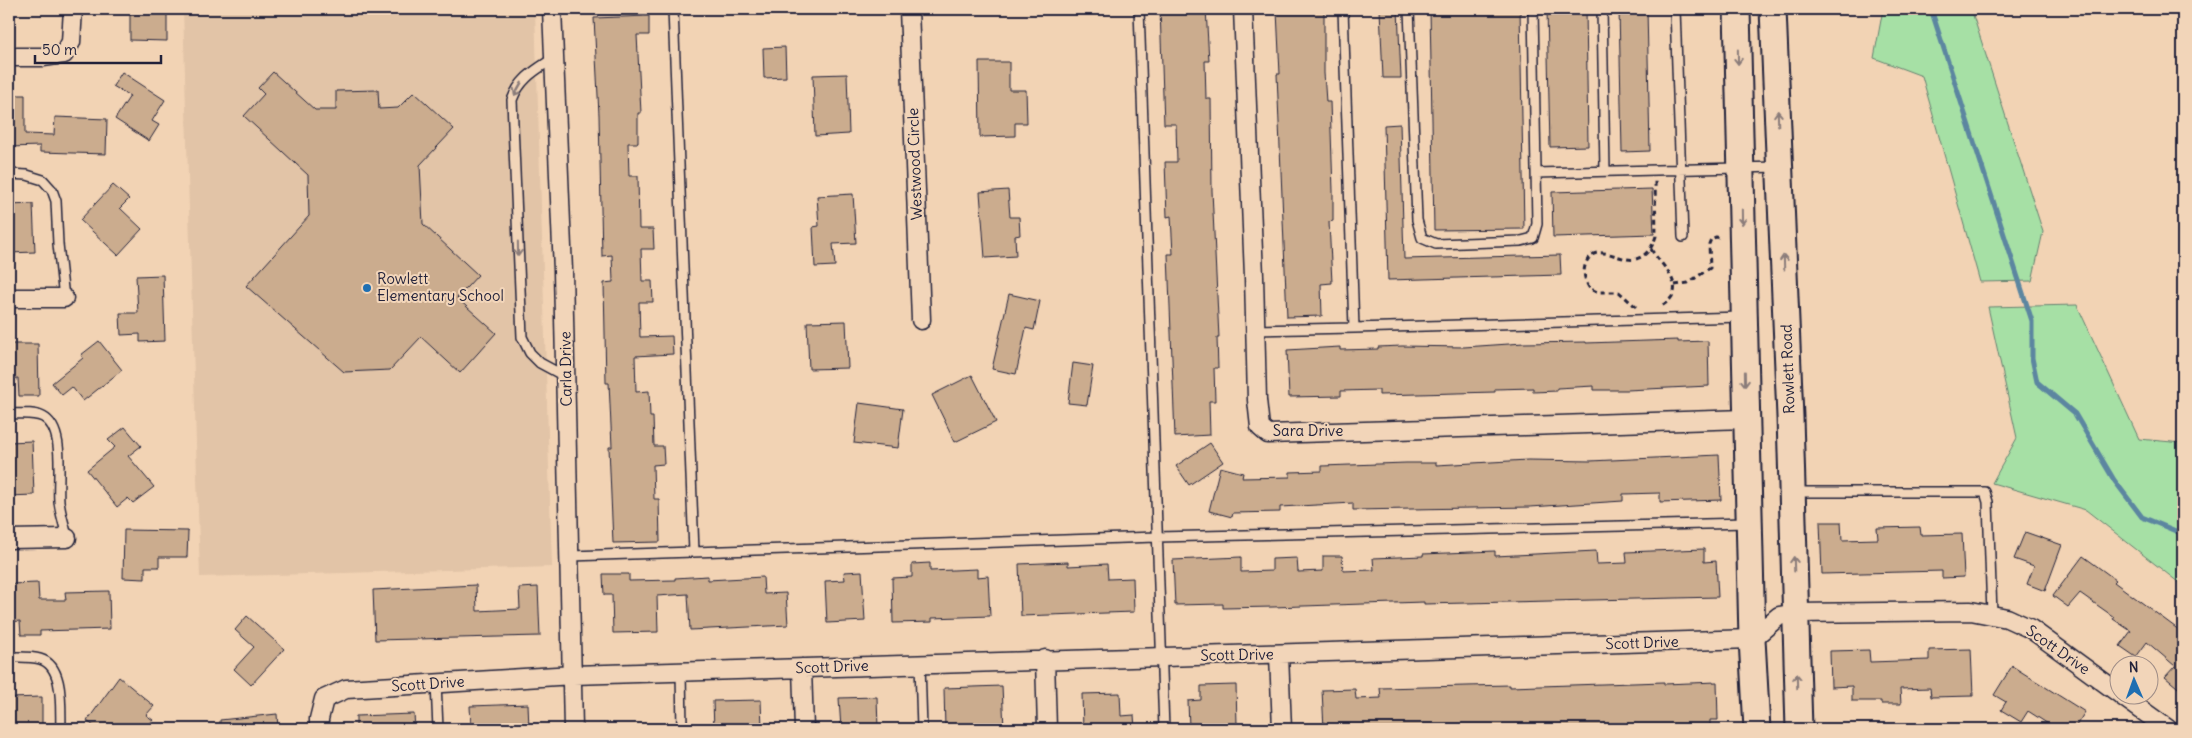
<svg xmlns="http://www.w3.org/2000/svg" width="2192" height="738" font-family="Delius,sans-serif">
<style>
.built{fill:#e2c4a7}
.green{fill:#a6e0a5;stroke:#648170}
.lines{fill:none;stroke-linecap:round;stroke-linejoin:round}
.stream{stroke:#5c86a0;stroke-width:5}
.building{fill:#cbac8e;stroke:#22223b}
.service-casing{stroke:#22223b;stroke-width:12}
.minor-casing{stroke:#22223b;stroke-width:21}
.secondary-casing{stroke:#22223b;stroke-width:29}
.path{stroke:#22223b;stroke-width:3;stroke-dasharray:5 4;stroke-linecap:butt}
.service{stroke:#f2d5b9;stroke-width:9}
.minor{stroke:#f2d5b9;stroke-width:18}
.secondary{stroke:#f2d5b9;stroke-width:25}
.oneway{stroke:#8a7c7a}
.poi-dot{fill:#1f6fb2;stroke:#f2d5b9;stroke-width:2}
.labels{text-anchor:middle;stroke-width:4;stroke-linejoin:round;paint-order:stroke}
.street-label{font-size:15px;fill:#22223b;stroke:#f2d5b9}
.poi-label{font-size:15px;fill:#22223b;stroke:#f2d5b9;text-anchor:start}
</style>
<rect width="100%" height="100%" fill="#f2d3b4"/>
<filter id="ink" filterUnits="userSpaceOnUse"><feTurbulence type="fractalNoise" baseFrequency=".02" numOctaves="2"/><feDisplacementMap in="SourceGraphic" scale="10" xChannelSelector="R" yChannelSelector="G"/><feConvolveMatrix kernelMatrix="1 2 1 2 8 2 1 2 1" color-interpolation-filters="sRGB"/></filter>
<g filter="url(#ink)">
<path class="built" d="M183 9H535L552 567 200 577Z"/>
<path class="green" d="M1883 9H1971L2043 232 2032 281 1980 282 1922 76 1874 58Z
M2077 305 2139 439 2183 443V586L2086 510 1992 483 2017 438 1988 307Z"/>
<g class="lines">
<path class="stream" d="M1931 9 2032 321V358L2037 382 2075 414 2114 480 2142 517 2183 534"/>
</g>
<path class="building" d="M130 9H167V41L130 40Z
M1160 9H1206L1209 61H1205L1206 99H1211L1212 191 1219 338H1217L1218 368H1214L1215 401H1209L1210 435 1175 437 1168 254H1173L1171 216 1167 217 1165 162H1177L1176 124H1164Z
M1324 9V73L1326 102H1330L1333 191V221L1329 222 1332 283 1321 284 1322 316 1287 317 1277 74H1280L1277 11Z
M1380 9H1398L1401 78H1383Z
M1430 9H1520L1524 229 1434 230Z
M1547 9H1586L1588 146 1550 147Z
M1619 9H1647L1650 151 1622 152Z
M649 16V35H637L641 113H638V143H628L629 176H638L639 229H653L654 249H641L642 281H652L653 302H639L640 337 672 336 673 354 635 356 636 392 649 391 650 417H653L654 446H663L664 464 653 465 654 499H659L660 542 613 543 609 447H612L609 383H606L604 283 613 282 612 255 602 256 599 115 594 18Z
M785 47 786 77 764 78 763 48Z
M979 62H1009V90H1026L1027 123H1015V136L980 137Z
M122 72 165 100 152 121 159 125 149 141 115 119 130 96 113 86Z
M273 72 315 110H336V91L378 90 379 109 398 108 414 92 454 129 420 165 423 224 478 275 457 298 496 333 460 373 421 337 390 370 344 372 246 286 309 216 308 175 244 116 264 94 258 88Z
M847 74 849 134 815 136 813 75Z
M9 95H25V134L54 135 55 117 107 119 106 154 40 152V146L9 147Z
M1400 124 1404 259 1560 255 1561 275 1388 280 1384 125Z
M113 185 129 199 120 208 142 229 118 255 80 220Z
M1652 189 1654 234 1553 237 1552 192Z
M1008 190 1010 217H1019L1020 235 1015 236 1016 256 985 258 980 192Z
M853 194 856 243 833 244 835 266 815 267 813 227 819 226 817 196Z
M33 204 35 252 9 253V205Z
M163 275 165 341 140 342V334L121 335 120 313H138L136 276Z
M1009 294 1040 301 1034 330 1026 328 1016 374 992 369Z
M846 321 848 368 809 369 807 322Z
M1678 340V342L1708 341 1709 386 1627 390H1594V386L1557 388V391L1533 392V388L1495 389V392L1379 395V390L1341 391V396L1289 397 1287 350 1340 347V350L1378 349V347L1402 346 1464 347 1524 343 1586 342V343Z
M99 341 122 370 83 401 72 387 62 395 52 383 83 358 81 355Z
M9 344H38L39 396H19L18 378 9 379Z
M1073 363 1093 366 1087 405 1068 403Z
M972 375 996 422 955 442 932 395Z
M859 403 903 409 898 448 854 443Z
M125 427 141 446 128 456 154 487 133 503 128 498 117 507 87 470 115 447 108 440Z
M32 441 34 495 9 496V442Z
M1210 443 1223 462 1189 485 1176 466Z
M1719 455 1721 500 1660 502V493L1623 494V501L1530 507 1353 510V503L1280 507V512L1233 513 1232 517 1209 511 1220 467 1243 473 1242 478 1290 477V472L1322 471V466L1406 463H1436V465L1528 460 1590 461Z
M1820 522H1841L1842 540 1878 539 1877 528 1920 527 1921 535 1962 534 1964 577 1942 578V571L1822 574Z
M124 530 188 531 187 557H159V567H145V579L123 578Z
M2025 532 2062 545 2045 591 2027 584 2034 566 2014 559Z
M1704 549V562L1716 561 1718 597 1424 604V602L1273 607 1223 608V604L1175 605 1173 560 1241 557V572L1272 571V559L1297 558 1298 572 1323 571V556H1342L1343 571 1374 570 1373 558 1423 556V554L1495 551V556L1596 551 1597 564 1627 563 1626 552Z
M2083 556 2116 580 2114 582 2183 633V692L2165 677 2175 666 2147 642 2136 657 2120 646 2131 631 2113 619 2114 617 2080 593 2068 607 2053 596Z
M1068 562V566L1107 564 1108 579 1133 578 1134 612 1021 616 1019 564Z
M930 563V571L977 569V577L988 576 990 616 932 618V622L893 623 892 578 912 577V564Z
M862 571 865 621 827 623 825 581 845 580 844 572Z
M603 574H629V581L675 580V578L708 576V580L763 577 764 594 786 593 788 625 690 630 688 594 657 596 658 632 613 633 612 595H604Z
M38 583 39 600H66L65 592 109 591 110 629 40 631V635H21L20 621 9 622V584Z
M476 585 477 611 520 609 519 588 538 587 540 636 375 640 373 590Z
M247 616 284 649 251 685 234 669 254 647 235 630Z
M1971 649 1973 696 1931 697 1930 688 1900 689 1901 704H1881V701H1852V686L1831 687 1830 651 1869 650 1870 662 1929 660V650Z
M2012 666 2085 712 2074 729H2056L2028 711 2021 722 2001 710 2006 702 1994 695Z
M119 677 154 706 146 715 153 720 145 729H98L87 721Z
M1664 682V684L1717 682 1718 720H1710V729H1324L1322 690 1355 689 1356 699 1381 698 1380 688 1510 685V687Z
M1236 685 1237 725 1189 727 1188 701 1201 700V686Z
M1002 686 1004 729H945L944 688Z
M1120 693 1121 716 1134 715 1135 729H1083L1082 694Z
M42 697V729H9V698Z
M877 697 878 729H841L839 698Z
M761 700 762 729H714L713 701Z
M528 704 529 729H490V725L471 726 470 706Z
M277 714 278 729H220V720Z
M414 714 415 729H356V716Z"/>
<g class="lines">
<g class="service-casing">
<path id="service" d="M673 9 694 552
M1139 9 1164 729
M1343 9 1354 328 1742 317
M1409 9 1417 220 1422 238 1436 244 1521 241 1533 238 1537 224 1533 9
M1602 9 1605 171
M1675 9 1683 237
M554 58C536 70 520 78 512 100L522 337 530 353 540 363 566 377
M1536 173 1778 167
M9 174 27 175 43 180 52 190 56 201 58 244 64 298
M1255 330 1354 328
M9 414C19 414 33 412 43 417 66 429 57 478 59 501 60 513 65 526 67 538
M1793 492H1985L1988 502 1992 614
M570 556 1157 537 1747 523
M9 657C19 657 30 656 40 659 65 666 60 709 61 729
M920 664 922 729
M681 672 682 729
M436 683 438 729
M1912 729H1914"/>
</g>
<g class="minor-casing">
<path id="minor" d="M552 9 563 271 573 729
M909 9 921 320
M1243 9 1254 276 1257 400 1260 427 1268 434 1746 419
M9 57H43L64 54 71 42 73 9
M9 298H64
M9 539 67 538
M1279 655 1282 729
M1045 659 1047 729
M802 668 804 729
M2122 696 2168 729
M319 729V719L324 699 346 689 573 675 1752 639 1779 616 1796 613 1971 611 2007 618 2031 629 2120 694"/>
</g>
<g class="secondary-casing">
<path id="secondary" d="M1737 9 1752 639 1757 729
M1773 9 1790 417 1799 729"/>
</g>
<path class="path" d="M1651 249C1661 266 1692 289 1661 306
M1675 285 1688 283 1710 268 1709 244 1711 239 1716 237 1722 238
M1636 307 1619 292H1598L1590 289C1585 281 1582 272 1586 263 1596 240 1620 263 1636 259 1647 256 1653 246 1656 236L1655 181"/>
<use href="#service" class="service"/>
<use href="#minor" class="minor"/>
<use href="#secondary" class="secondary"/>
</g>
<defs><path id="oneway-shaft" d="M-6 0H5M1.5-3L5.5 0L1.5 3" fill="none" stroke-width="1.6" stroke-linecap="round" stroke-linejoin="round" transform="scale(1.25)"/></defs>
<g class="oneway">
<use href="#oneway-shaft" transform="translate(1738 57) rotate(89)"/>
<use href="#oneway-shaft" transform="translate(518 89) rotate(120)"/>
<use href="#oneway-shaft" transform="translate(1778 118) rotate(-92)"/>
<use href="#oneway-shaft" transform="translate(1742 217) rotate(89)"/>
<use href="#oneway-shaft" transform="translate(518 249) rotate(89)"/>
<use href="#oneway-shaft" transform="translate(1784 262) rotate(-92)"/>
<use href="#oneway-shaft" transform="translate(1745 379) rotate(89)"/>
<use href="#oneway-shaft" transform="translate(1794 564) rotate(-92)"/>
<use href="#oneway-shaft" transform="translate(1797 681) rotate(-92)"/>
</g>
</g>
<circle class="poi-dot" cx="367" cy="288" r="5"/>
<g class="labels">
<g class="street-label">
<text transform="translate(915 164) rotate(-92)" y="5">Westwood Circle</text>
<text transform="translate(566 369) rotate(-91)" y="5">Carla Drive</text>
<text transform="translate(1788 369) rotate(-92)" y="5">Rowlett Road</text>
<text x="1308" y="436">Sara Drive</text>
<text transform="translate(1642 643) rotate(-2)" y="5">Scott Drive</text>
<text transform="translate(2058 650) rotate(35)" y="5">Scott Drive</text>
<text transform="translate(1237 655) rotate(-1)" y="5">Scott Drive</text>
<text transform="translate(832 667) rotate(-2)" y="5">Scott Drive</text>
<text transform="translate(428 684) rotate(-4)" y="5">Scott Drive</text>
</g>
<g class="poi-label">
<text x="377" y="284">Rowlett<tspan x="377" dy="17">Elementary School</tspan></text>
</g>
</g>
<rect width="2192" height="738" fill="none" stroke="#f2d5b9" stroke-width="30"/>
<rect x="15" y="15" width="2162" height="708" fill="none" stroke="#22223b" stroke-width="2" filter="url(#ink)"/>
<g transform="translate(2134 680) rotate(358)"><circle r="24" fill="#f2d5b9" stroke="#9f8d87"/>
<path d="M0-4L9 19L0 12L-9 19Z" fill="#1f6fb2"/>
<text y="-8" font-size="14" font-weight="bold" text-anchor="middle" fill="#22223b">N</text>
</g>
<path d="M35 55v8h126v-8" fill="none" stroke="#22223b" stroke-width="2.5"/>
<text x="42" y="55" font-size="15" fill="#22223b" stroke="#f2d5b9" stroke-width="4" paint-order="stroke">50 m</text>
</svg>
